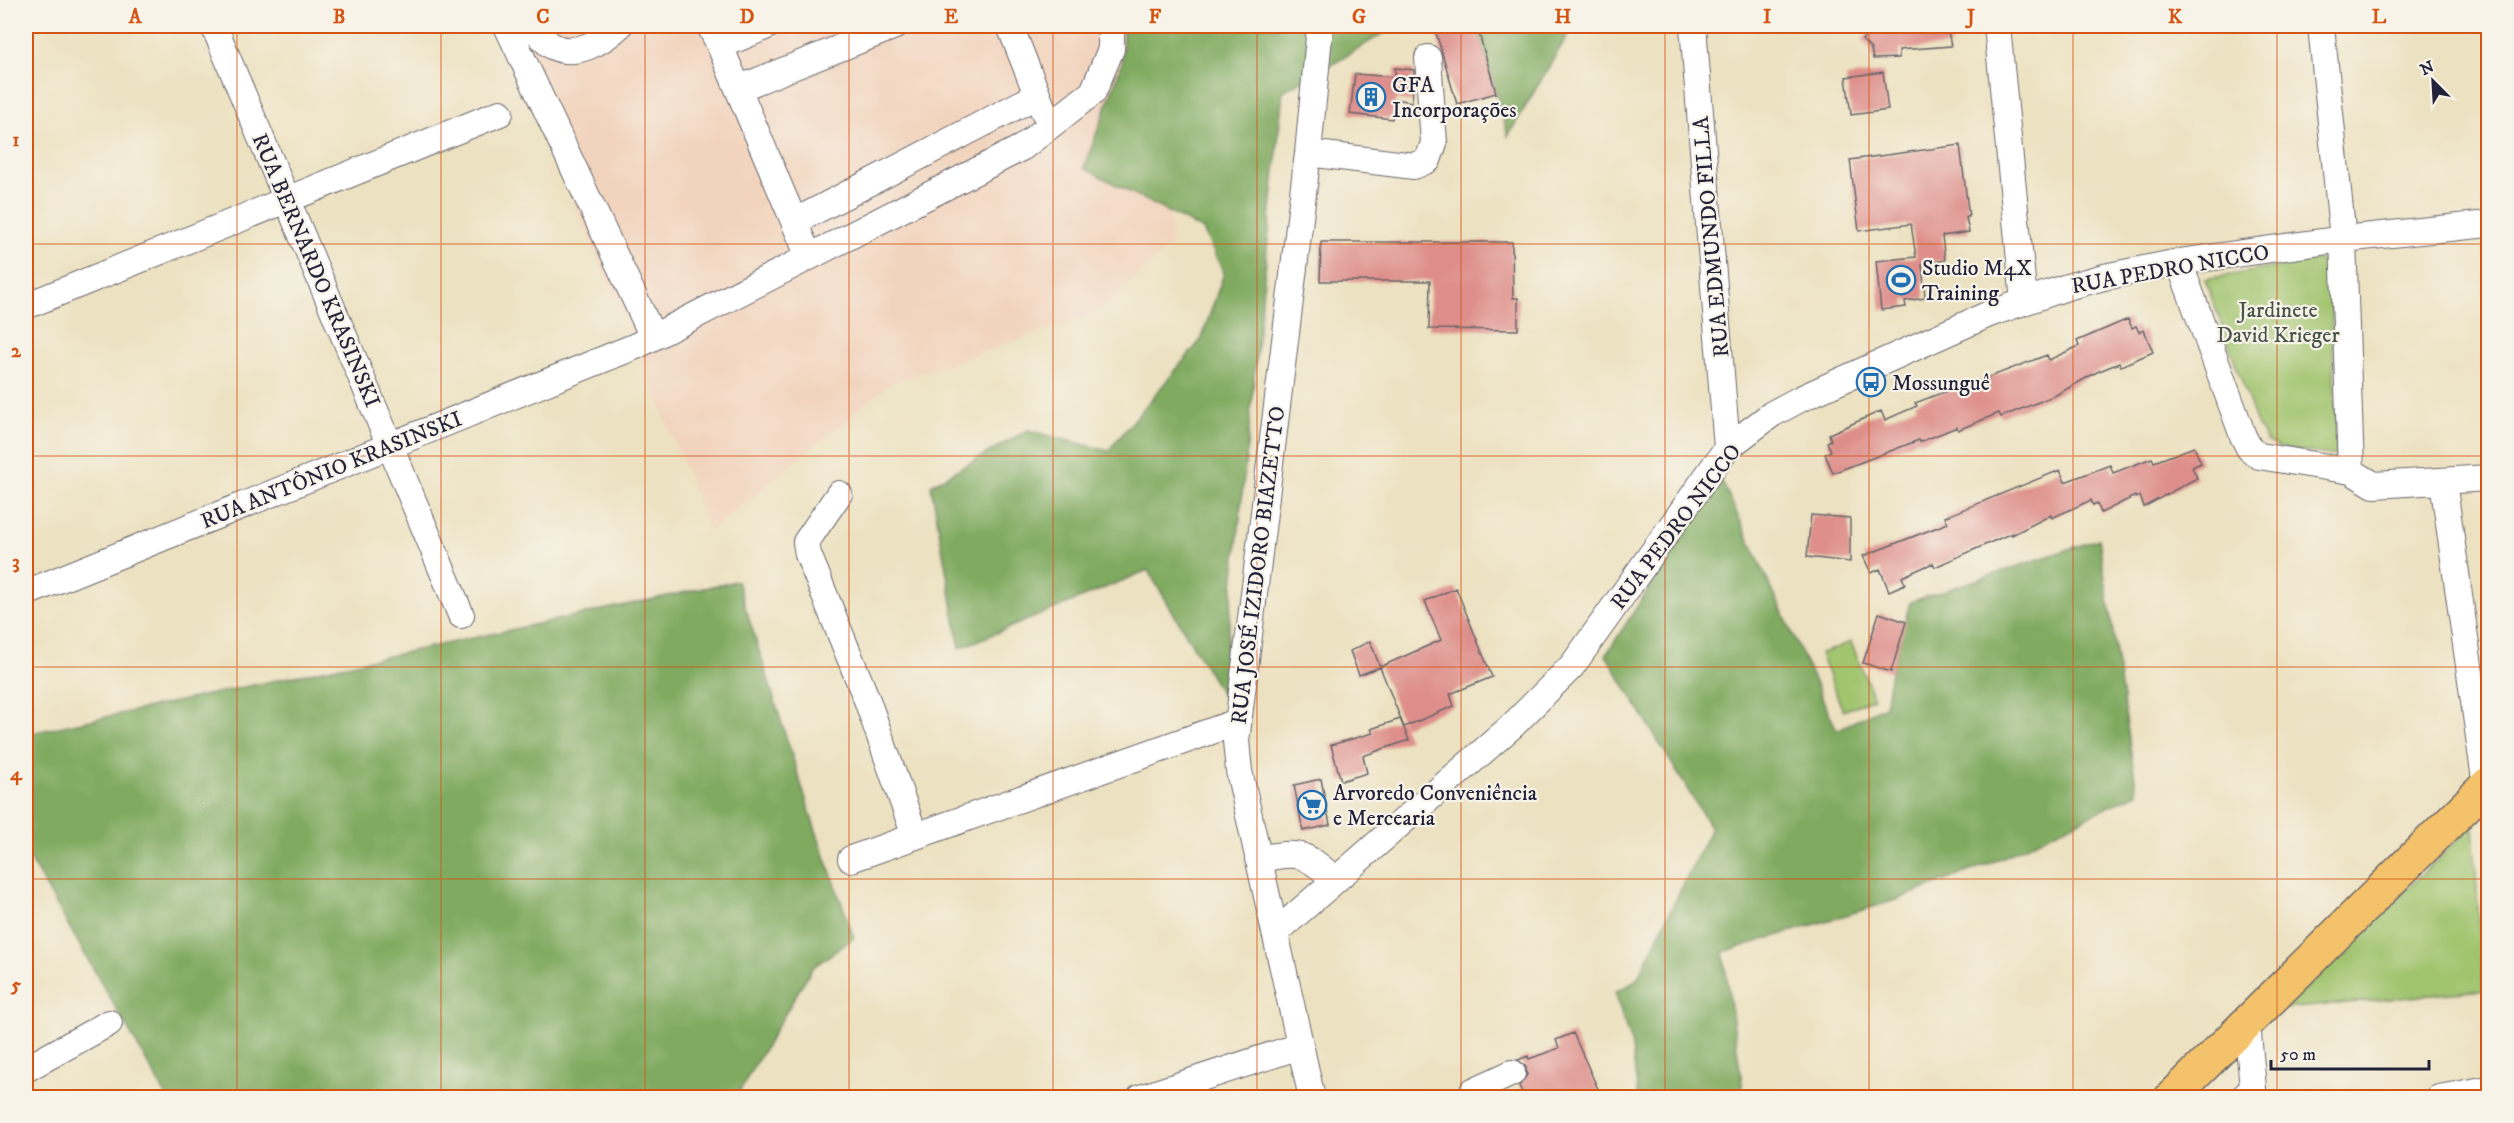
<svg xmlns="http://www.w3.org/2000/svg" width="2514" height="1123" font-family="'IM FELL DW Pica',serif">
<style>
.built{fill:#f2d4be}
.green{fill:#a1c46e;stroke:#627354;stroke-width:1.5}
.forest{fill:#80aa61;stroke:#51664e;stroke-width:1.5}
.building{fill:#de8f8b}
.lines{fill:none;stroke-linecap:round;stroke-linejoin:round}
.minor-casing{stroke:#69656a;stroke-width:28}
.major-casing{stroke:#69656a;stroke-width:36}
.minor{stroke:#fff;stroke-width:26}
.major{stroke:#f4c26a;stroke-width:33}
.grid{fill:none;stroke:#d45411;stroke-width:1.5;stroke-opacity:0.55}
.labels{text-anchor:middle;stroke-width:4.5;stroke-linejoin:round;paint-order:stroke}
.poi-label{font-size:22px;fill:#22223b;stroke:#f7f3e8;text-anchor:start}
.street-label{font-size:22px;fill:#22223b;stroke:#f7f3e8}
.park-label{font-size:22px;fill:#48534a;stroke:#f7f3e8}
.neatline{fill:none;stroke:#d45411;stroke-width:2}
.grid-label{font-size:20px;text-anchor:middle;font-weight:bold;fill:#d45411}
</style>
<rect width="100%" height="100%" fill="#f7f3e8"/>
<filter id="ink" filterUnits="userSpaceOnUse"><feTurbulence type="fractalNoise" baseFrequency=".0167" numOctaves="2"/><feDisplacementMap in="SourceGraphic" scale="12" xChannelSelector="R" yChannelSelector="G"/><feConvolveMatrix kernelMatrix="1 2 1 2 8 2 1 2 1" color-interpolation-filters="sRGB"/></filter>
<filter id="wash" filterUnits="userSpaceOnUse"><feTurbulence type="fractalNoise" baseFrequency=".008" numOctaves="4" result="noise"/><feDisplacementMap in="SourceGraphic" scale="24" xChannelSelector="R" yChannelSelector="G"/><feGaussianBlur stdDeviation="1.35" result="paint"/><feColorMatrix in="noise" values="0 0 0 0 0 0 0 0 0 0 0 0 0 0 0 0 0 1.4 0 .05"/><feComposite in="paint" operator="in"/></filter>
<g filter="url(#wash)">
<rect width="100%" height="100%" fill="#ece1c0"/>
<path class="built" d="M497 26H1152L1172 244 1096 313 890 384 710 531 636 346Z"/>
<path class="green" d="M2330 258 2337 456 2280 448 2267 441 2259 429 2205 279Z
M1851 642 1874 698 1843 711 1820 654Z
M2473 825 2483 990 2284 1009Z"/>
<path class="forest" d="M1123 26H1395L1338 61 1283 91 1222 695 1148 570 960 648 931 485 1028 430 1108 451 1201 340 1224 273 1203 230 1084 168 1122 63Z
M1477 26H1573L1508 136Z
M1720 477 1837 730 1885 706 1891 672 1910 602 2099 539 2137 793 1993 862 1896 900 1723 952 1744 1097H1638L1632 1047 1615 992 1636 981 1711 828 1606 655Z
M737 581 813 822 854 938 812 968 736 1097H167L26 852V734Z"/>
<g id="blocks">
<path class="building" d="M1434 26H1477L1496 93 1457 104Z
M1874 26H1947L1951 46 1899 50V58L1873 59 1871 49 1862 40Z
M1395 68 1414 70 1412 102 1396 99 1392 119 1350 114 1355 74 1395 77Z
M1883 72 1888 110 1851 115 1846 77Z
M1960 145 1969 217H1966L1969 232 1942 236 1945 260 1922 264 1925 298 1905 301 1906 307 1881 310 1876 261 1916 257 1911 224 1859 231 1850 160Z
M1321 242H1512L1513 298H1518V330L1429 329 1430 281H1320Z
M2128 319 2132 328 2136 326 2139 332 2144 330 2153 352 2121 366 2119 363 2097 372 2056 395 2001 417 1999 413 1958 430 1957 427 1920 442 1919 440 1833 473 1825 454 1831 451 1827 442 1831 440 1829 434 1881 411 1885 420 1917 406 1915 403 1965 384 1966 386 2047 355 2049 360 2079 346 2077 341Z
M2194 447 2201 463 2192 467 2197 478 2144 507 2140 496 2136 498 2135 496 2101 513 2097 503 2093 505 2091 500 2052 518 2051 515 2012 535V533L1935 567 1933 563 1902 577 1905 584 1889 591 1880 569 1871 573 1863 556 1948 523 1945 517 2060 470 2065 482 2110 465 2113 473 2152 458 2154 462Z
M1811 515 1850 518V562L1807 557Z
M1456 588 1492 677 1450 694 1454 706 1404 727 1380 667 1441 640 1425 601Z
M1879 613 1906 622 1891 672 1863 663Z
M1370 641 1380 667 1359 675 1350 651Z
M1400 719 1409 740 1363 756 1367 773 1341 781 1331 745 1373 733 1371 729Z
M1321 779 1330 825 1303 831 1294 785Z
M1573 1033 1602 1098H1525L1519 1086 1527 1075 1526 1067 1518 1060 1528 1056 1529 1059 1559 1048 1556 1040Z"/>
</g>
</g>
<g filter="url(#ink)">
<use href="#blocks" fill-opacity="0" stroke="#69656a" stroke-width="1.5"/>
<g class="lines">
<g class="minor-casing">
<path id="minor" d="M214 26 461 615
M507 26 653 337
M532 26C538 32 544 41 552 46 575 58 602 42 619 26
M710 26 720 46 767 26
M1010 26 1044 112
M1693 26 1727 448
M1997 26 2024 301
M2321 26 2343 239 2351 471
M720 46 809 257
M740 88 895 26
M1308 153 1414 166 1428 160 1434 143 1428 58
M794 222 1036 96
M2179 262 2243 436 2249 448 2259 456 2351 471 2374 485 2488 478
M26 306 500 113
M2443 481 2488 801
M839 494 806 542 808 554 867 700 915 836
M26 593 636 346 1023 147 1093 92 1111 49V26
M851 859 1237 722
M1258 859C1302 851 1302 852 1336 880
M1275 933 1512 726 1572 666 1727 448 1772 414 1800 399 1989 314 2067 287 2104 277 2179 262 2343 239 2488 224
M26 1069 109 1023
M1473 1091 1512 1073
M1140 1098 1300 1046
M1312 1098 1239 771 1236 741 1308 153 1320 26
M2243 1098 2253 1088 2247 1023
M2439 1098 2488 1089"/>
</g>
<g class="major-casing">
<path id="major" d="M2171 1098 2488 784"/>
</g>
<use href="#minor" class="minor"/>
<use href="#major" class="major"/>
</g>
</g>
<path class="grid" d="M237 26V1098M441 26V1098M645 26V1098M849 26V1098M1053 26V1098M1257 26V1098M1461 26V1098M1665 26V1098M1869 26V1098M2073 26V1098M2277 26V1098M26 244H2488M26 456H2488M26 667H2488M26 879H2488"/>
<defs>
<g id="building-ring" transform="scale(1.5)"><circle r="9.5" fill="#f7f3e8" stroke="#1f6fb2" stroke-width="1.5"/><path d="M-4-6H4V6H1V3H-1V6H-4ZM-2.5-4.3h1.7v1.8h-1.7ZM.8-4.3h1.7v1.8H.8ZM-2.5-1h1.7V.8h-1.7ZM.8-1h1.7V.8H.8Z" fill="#1f6fb2"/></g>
<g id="stadium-ring" transform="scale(1.5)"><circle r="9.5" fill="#f7f3e8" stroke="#1f6fb2" stroke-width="1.5"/><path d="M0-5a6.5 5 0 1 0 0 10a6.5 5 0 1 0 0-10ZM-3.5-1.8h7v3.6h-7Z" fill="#1f6fb2"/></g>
<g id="bus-ring" transform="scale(1.5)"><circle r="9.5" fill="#f7f3e8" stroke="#1f6fb2" stroke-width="1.5"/><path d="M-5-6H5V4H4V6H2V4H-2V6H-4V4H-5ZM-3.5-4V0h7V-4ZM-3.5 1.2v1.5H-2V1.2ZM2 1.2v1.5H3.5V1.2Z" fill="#1f6fb2"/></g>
<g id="supermarket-ring" transform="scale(1.5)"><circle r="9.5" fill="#f7f3e8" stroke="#1f6fb2" stroke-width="1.5"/><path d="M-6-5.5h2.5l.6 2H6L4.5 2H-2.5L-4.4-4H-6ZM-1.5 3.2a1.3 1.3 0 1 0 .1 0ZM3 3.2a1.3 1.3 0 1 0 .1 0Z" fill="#1f6fb2"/></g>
</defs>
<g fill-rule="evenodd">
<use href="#building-ring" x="1371" y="97"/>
<use href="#stadium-ring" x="1901" y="280"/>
<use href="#bus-ring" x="1871" y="382"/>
<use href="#supermarket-ring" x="1312" y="805"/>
</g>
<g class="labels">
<g class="poi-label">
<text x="1392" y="92">GFA<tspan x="1392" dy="25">Incorporações</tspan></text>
<text x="1922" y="275">Studio M4X<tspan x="1922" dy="25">Training</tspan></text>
<text x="1892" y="390">Mossunguê</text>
<text x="1333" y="800">Arvoredo Conveniência<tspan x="1333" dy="25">e Mercearia</tspan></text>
</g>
<g class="street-label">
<text transform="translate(1710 237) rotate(-95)" y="8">RUA EDMUNDO FILLA</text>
<text transform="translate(2170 268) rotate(-10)" y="8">RUA PEDRO NICCO</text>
<text transform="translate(317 270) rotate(67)" y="8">RUA BERNARDO KRASINSKI</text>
<text transform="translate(331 469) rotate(-22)" y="8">RUA ANTÔNIO KRASINSKI</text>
<text transform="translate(1675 526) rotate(-53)" y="8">RUA PEDRO NICCO</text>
<text transform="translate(1257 565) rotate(-83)" y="8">RUA JOSÉ IZIDORO BIAZETTO</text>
</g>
<g class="park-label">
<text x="2278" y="317">Jardinete<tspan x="2278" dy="25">David Krieger</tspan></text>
</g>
</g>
<rect width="2514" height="1123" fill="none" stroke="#f7f3e8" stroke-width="66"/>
<g transform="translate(2433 81) rotate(336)" stroke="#f7f3e8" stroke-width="4.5" paint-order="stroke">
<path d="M0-4.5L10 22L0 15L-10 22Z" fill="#22223b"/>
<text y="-9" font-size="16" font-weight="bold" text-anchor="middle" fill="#22223b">N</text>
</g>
<path d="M2271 1060v9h158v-9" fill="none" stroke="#22223b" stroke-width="3"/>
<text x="2280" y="1060" font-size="18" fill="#22223b" stroke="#f7f3e8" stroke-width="4.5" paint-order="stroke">50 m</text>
<rect x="33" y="33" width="2448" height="1057" class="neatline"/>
<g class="grid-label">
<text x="135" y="23">A</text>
<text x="339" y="23">B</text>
<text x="543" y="23">C</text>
<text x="747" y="23">D</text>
<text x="951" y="23">E</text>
<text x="1155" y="23">F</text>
<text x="1359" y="23">G</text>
<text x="1563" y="23">H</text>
<text x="1767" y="23">I</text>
<text x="1971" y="23">J</text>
<text x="2175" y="23">K</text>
<text x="2379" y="23">L</text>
<text x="16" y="146">1</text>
<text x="16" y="357">2</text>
<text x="16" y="568">3</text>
<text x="16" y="780">4</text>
<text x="16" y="991">5</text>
</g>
</svg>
